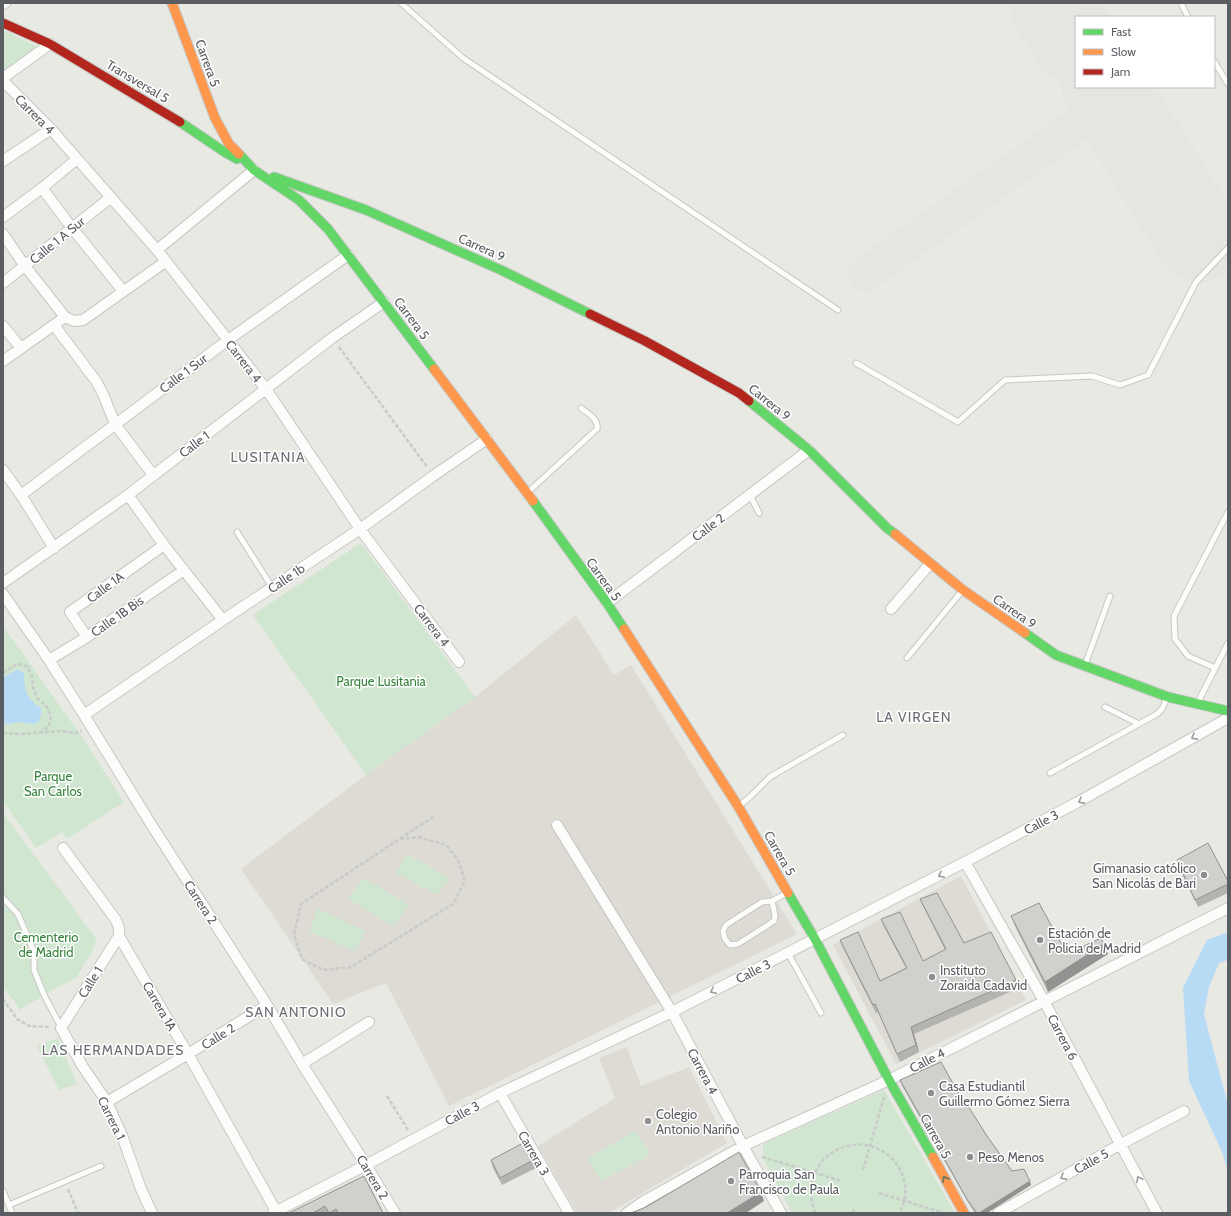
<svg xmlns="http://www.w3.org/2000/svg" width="1231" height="1216" font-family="Cabin,sans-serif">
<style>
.education{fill:#dddbd4}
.green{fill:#d1e6d0}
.water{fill:#b7daf5}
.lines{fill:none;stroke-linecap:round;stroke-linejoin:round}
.taxiway{stroke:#e5e6e2;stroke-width:35}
.runway{stroke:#e5e6e2;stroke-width:87}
.lane-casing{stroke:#c7c7c6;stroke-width:7}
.street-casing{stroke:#c7c7c6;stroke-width:12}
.fast-casing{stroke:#c5c6c4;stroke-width:11}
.slow-casing{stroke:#c5c6c4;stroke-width:11}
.jam-casing{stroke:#c5c6c4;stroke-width:11}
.path{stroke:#c7cbc9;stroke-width:2.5;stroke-dasharray:4 2;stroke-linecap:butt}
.lane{stroke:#fcfcfb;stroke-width:5}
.street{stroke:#fcfcfb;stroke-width:10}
.fast{stroke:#63d668;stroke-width:9}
.slow{stroke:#ff974d;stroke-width:9}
.jam{stroke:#b3261e;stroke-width:9}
.wall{fill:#b3b3b0}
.shaded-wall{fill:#929290}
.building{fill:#d0d0cd;stroke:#929290}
.oneway{stroke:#9b9d9f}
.oneway2{stroke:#5c7563}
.poi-dot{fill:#8c8e90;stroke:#fff;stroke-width:1.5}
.labels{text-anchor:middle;stroke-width:3;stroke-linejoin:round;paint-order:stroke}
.street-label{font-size:13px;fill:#5a5d62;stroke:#fff}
.park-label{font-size:13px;fill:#37843c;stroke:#fff}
.poi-label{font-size:13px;fill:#5a5d62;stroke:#fff;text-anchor:start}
.neighbourhood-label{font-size:14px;letter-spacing:1px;fill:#6b6f74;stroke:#fff}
</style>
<rect width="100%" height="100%" fill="#e9e9e4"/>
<path class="education" d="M576 615 614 675 631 665 797 934 449 1106 386 983 333 1004 241 869 366 775 475 697Z
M961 876 1026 1000 896 1064 833 945Z
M627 1047 641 1086 689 1067 727 1143 609 1213H577L538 1146 615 1098 599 1058Z"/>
<path class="green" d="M3 30 40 48 3 74Z
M361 543 475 697 366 775 253 615Z
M3 626 82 737 124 802 67 839 62 832 36 848 3 801Z
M3 813 97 940 92 951 77 977 44 995 20 1010 3 986Z
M407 854 450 878 437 895 396 873Z
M364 878 408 904 394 927 348 899Z
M317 909 366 931 355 951 310 932Z
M58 1038 77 1084 59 1090 37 1046Z
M884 1090 955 1213H792L763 1158V1144Z
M636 1131 650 1155 601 1181 587 1158Z"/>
<path class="water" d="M17 669 24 673C24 690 26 698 41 708V715L39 721 34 724 17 722 10 724 3 723V678Z
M1228 932V960L1219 963 1209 987 1204 1014 1228 1105V1173L1223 1154 1189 1081 1183 988 1207 940Z"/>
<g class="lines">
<path class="taxiway" d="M865 274 1113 100"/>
<path class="runway" d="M1052 3 1076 42
M1105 87 1199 239"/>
<g class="lane-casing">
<path id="lane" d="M401 3 463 58 838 310
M1181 3 1188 17
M1214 61 1228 84
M856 363 958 422 1005 380 1092 376 1120 385 1148 375 1196 282 1228 248
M527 493 597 429C599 419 587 413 581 408
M750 495 759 513
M237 532 272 587
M907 658 962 591
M1085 665 1110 596
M1215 668 1188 656 1175 639 1174 616 1228 512
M1198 702 1228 643
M1105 707 1139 724
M1050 773 1157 714 1162 709 1167 698
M739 806 751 796 770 777 843 735
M3 898 18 914 34 952V970L44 995 61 1027
M772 901 762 902 726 925 723 931 725 939 730 945 738 944 774 921 775 916 772 901 787 893
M788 953 821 1013
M3 1191 12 1213
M9 1205 101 1166"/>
</g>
<g class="street-casing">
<path id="street" d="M3 4 5 3
M3 78 50 44
M3 81 51 129 157 250 228 340 266 389 360 529 459 662
M3 161 51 129
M42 188 72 228 123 291
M3 217 42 188 77 159
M3 234 25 266 65 317
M157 250 254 170
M3 283 110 198
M54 325 96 381 103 394 115 424 153 475
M3 326 21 348
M3 361 65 317 74 321 83 320 165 262
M3 470 21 495 54 548
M21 495 228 340 348 255
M128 495 164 545 223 620
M3 583 128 495 332 338 384 302
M3 594 49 660 84 715 149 821 267 1005 302 1064 366 1165 395 1213
M607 603 809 450
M891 609 930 564
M87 637 70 612 164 545
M49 660 87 637 184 570
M84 715 223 620 360 529 433 476 487 439
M557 825 672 1012 743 1146 781 1213
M63 848 116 920 119 928V936L188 1054 276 1211
M965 862 1044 1001 1157 1213
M119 936 61 1028 83 1067 107 1102 123 1138 141 1189 152 1213
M302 1064 369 1022
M500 1093 569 1213
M107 1102 188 1054 267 1005
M273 1213 366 1165 500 1093 672 1012 965 862 1078 802 1228 718
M627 1213 644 1201 743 1146 889 1080 1228 908
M998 1213 1121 1144 1184 1111"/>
</g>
<g class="fast-casing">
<path id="fast" d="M180 122 223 151 237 159
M239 154 254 170 299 200 328 229 434 369
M274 177 366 210 501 270 590 314
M749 401 809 450 887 528 895 534
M533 501 607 603 624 629
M1025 633 1056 655 1168 697 1228 711
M788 893 815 939 889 1080 933 1157"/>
</g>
<g class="slow-casing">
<path id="slow" d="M172 3 215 118 229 144 239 154
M434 369 533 501
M895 534 963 590 1025 633
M624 629 738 806 788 893
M933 1157 964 1213"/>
</g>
<g class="jam-casing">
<path id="jam" d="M3 23 50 44 180 122
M590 314 645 341 739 393 749 401"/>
</g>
<path class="path" d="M339 347 427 467
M3 673 17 664 27 666 32 677 33 688 38 699 47 707 51 716 49 726 40 733
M3 733 21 734 60 731 77 733 82 731
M400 839 418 837 446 845 458 860 465 881 453 904 351 967 324 970 302 959 294 935 301 904 433 817
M3 999 17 1019 29 1026 50 1027
M387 1096 408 1130
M3 1113V1114
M762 1157 842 1181
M863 1170 884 1097
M68 1189 78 1213
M879 1193 944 1213
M816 1213C811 1204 811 1194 812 1183 813 1175 818 1166 824 1159 857 1127 910 1152 905 1198 904 1203 902 1208 900 1213
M853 1213 854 1208"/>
<use href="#lane" class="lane"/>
<use href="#street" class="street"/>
<use href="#fast" class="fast"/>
<use href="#slow" class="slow"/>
<use href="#jam" class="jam"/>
</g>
<path class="wall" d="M1177 860 1228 881V893L1198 907 1179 868Z
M920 899 964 943 1016 980 1019 988 914 1034 919 1052 900 1062 878 1012 876 1013 843 948 840 940 880 981 906 968 884 927 881 919 923 961 945 950 923 906Z
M1011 916 1067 954H1108L1048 992 1015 926Z
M900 1080 961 1098 987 1136 1012 1171 1031 1185 987 1213H975L969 1204 901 1084Z
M491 1160H533L536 1168 502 1185 493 1168Z
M364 1176 383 1213H289Z"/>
<path class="shaded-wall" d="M1104 944 1108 954 1048 992 1045 982Z
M911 1027 914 1034 919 1052 916 1045Z
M1030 1181 1031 1185 987 1213H979Z
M761 1192 764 1201 746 1213H727Z"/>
<path class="building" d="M1208 843 1228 881V884L1195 900 1177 860Z
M937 893 964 943 991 932 1016 980 911 1027 916 1045 897 1054 875 1004 873 1005 840 940 858 932 880 981 907 968 881 919 900 912 923 961 946 949 920 899Z
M1039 903 1067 954 1101 938 1104 944 1045 982 1011 916Z
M941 1062 961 1098 968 1106 987 1136 1012 1171 1024 1169 1030 1181 979 1213H977L968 1201 900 1080Z
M523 1143 533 1160 500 1178 491 1160Z
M739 1152 761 1192 727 1213H631L646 1207Z
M364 1176 383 1213H338L336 1209 329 1213 325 1206 313 1213H289Z"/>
<defs><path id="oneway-chevron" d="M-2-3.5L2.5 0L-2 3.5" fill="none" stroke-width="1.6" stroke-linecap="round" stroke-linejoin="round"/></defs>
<g class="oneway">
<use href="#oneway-chevron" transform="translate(1194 737) rotate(151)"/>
<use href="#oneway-chevron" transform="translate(1081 801) rotate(151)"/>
<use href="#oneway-chevron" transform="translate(941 875) rotate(153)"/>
<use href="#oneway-chevron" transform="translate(713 991) rotate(153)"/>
<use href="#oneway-chevron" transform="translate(1063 1177) rotate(151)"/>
<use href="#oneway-chevron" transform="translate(1139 1179) rotate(-117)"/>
</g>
<use class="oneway2" href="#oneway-chevron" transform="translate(945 1179) rotate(-119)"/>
<g class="poi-dot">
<circle cx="1204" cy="875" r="4"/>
<circle cx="1040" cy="940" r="4"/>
<circle cx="932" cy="977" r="4"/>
<circle cx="931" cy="1093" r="4"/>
<circle cx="648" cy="1121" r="4"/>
<circle cx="970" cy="1157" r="4"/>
<circle cx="731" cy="1181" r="4"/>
</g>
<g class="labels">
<g class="street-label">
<text transform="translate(208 63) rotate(70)" y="5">Carrera 5</text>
<text transform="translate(138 81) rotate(31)" y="5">Transversal 5</text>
<text transform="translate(35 114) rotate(45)" y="5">Carrera 4</text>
<text transform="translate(57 240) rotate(-39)" y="5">Calle 1 A Sur</text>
<text transform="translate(482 247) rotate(24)" y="5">Carrera 9</text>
<text transform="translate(412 318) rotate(53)" y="5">Carrera 5</text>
<text transform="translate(244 361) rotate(52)" y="5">Carrera 4</text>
<text transform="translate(183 373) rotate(-37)" y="5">Calle 1 Sur</text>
<text transform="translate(770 402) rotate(39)" y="5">Carrera 9</text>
<text transform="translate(194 444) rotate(-37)" y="5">Calle 1</text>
<text transform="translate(708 527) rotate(-37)" y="5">Calle 2</text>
<text transform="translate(286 578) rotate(-34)" y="5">Calle 1b</text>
<text transform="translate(604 579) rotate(54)" y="5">Carrera 5</text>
<text transform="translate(105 587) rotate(-36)" y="5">Calle 1A</text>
<text transform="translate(1015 611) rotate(35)" y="5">Carrera 9</text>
<text transform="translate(117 616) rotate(-35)" y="5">Calle 1B Bis</text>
<text transform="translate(432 625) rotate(53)" y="5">Carrera 4</text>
<text transform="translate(1041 822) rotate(-28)" y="5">Calle 3</text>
<text transform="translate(780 853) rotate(60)" y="5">Carrera 5</text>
<text transform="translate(201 902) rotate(57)" y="5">Carrera 2</text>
<text transform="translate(753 971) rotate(-27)" y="5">Calle 3</text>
<text transform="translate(90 982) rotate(-58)" y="5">Calle 1</text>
<text transform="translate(160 1006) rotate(60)" y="5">Carrera 1A</text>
<text transform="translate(218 1036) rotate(-32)" y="5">Calle 2</text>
<text transform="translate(1063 1037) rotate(62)" y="5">Carrera 6</text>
<text transform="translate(927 1060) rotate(-27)" y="5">Calle 4</text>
<text transform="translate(703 1071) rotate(62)" y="5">Carrera 4</text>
<text transform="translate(462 1113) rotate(-28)" y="5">Calle 3</text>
<text transform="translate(112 1118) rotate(64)" y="5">Carrera 1</text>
<text transform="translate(936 1136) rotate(61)" y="5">Carrera 5</text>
<text transform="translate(534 1153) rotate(60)" y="5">Carrera 3</text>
<text transform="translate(1091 1161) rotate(-29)" y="5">Calle 5</text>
<text transform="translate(373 1177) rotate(59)" y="5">Carrera 2</text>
</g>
<g class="park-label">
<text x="381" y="686">Parque Lusitania</text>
<text x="53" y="781">Parque<tspan x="53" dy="15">San Carlos</tspan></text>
<text x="46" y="942">Cementerio<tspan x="46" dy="15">de Madrid</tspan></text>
</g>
<g class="poi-label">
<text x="1196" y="873" text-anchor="end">Gimanasio católico<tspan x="1196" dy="15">San Nicolás de Bari</tspan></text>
<text x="1048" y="938">Estación de<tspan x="1048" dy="15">Policia de Madrid</tspan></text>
<text x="940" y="975">Instituto<tspan x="940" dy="15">Zoraida Cadavid</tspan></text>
<text x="939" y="1091">Casa Estudiantil<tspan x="939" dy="15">Guillermo Gómez Sierra</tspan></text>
<text x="656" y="1119">Colegio<tspan x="656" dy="15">Antonio Nariño</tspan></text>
<text x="978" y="1162">Peso Menos</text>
<text x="739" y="1179">Parroquia San<tspan x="739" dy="15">Francisco de Paula</tspan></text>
</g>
<g class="neighbourhood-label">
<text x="268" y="462">LUSITANIA</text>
<text x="914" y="722">LA VIRGEN</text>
<text x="296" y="1017">SAN ANTONIO</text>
<text x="113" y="1055">LAS HERMANDADES</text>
</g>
</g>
<rect width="1231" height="1216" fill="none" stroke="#5a5d62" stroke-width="8"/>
<rect x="1075" y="16" width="140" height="72" fill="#ffffff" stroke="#bdbec0"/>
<rect x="1083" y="29" width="20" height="6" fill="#63d668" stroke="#bdbec0"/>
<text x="1111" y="36" font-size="12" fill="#5a5d62">Fast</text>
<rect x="1083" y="49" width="20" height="6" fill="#ff974d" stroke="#bdbec0"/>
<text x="1111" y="56" font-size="12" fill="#5a5d62">Slow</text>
<rect x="1083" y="69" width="20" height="6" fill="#b3261e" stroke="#bdbec0"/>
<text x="1111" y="76" font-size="12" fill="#5a5d62">Jam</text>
</svg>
